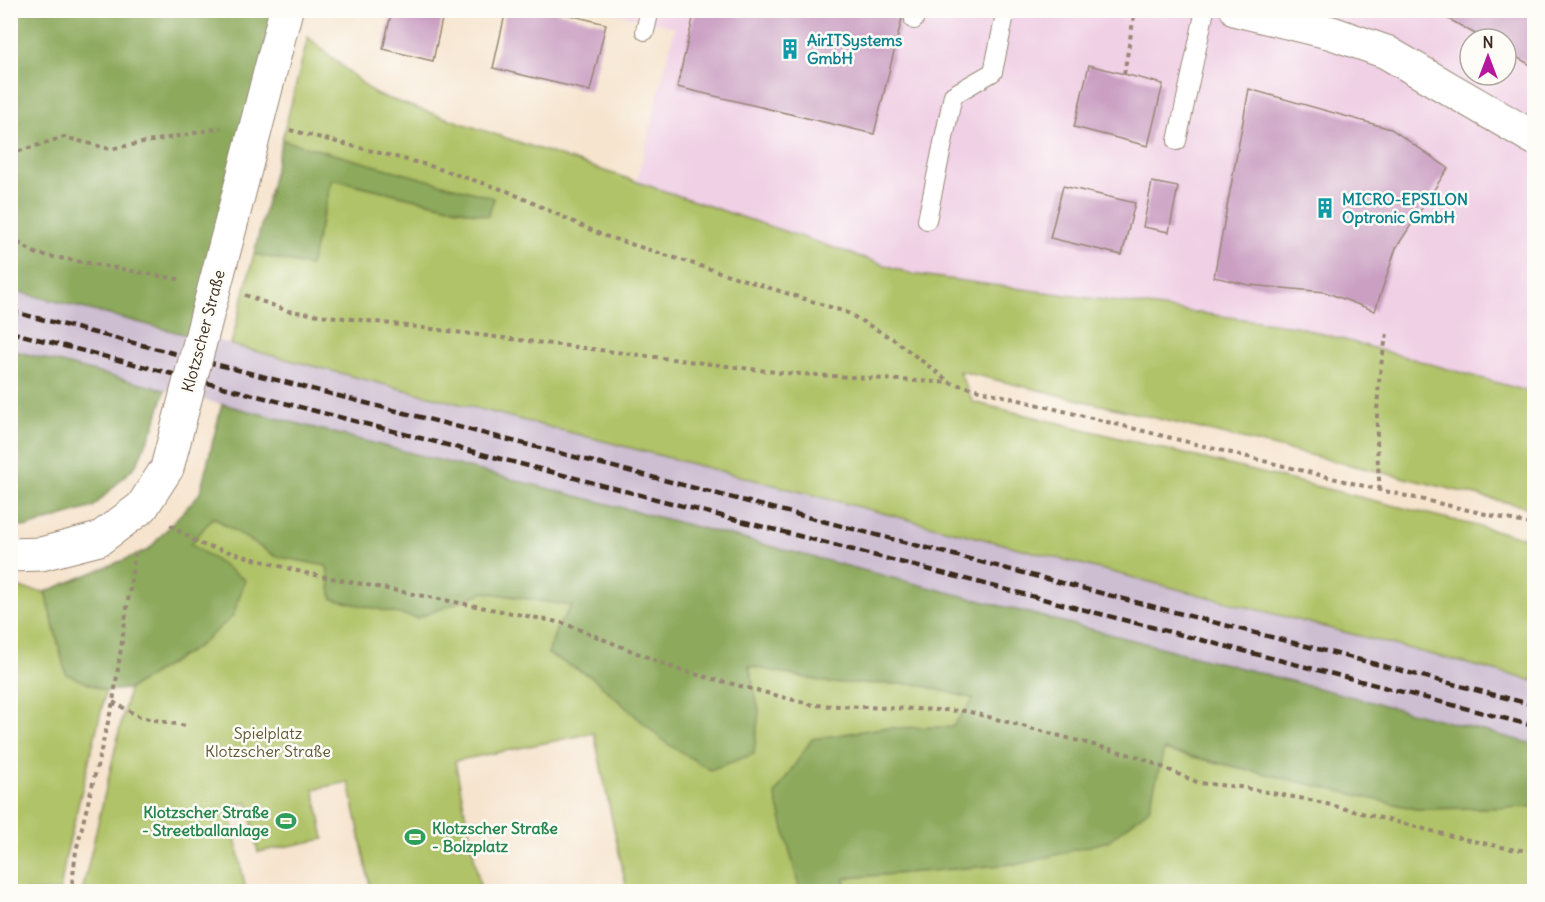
<svg xmlns="http://www.w3.org/2000/svg" width="1545" height="902" font-family="Delius,sans-serif">
<style>
.built{fill:#f0d0e5;fill-rule:evenodd}
.industrial{fill:#cebed2}
.green{fill:#b0c367;stroke:#767642;stroke-width:1.5}
.forest{fill:#8ca95c;stroke:#646a3d;stroke-width:1.5}
.building{fill:#ca9fc2}
.lines{fill:none;stroke-linecap:round;stroke-linejoin:round}
.lane-casing{stroke:#988776;stroke-width:20}
.street-casing{stroke:#988776;stroke-width:35}
.path{stroke:#988776;stroke-width:4;stroke-dasharray:4.5 4.5;stroke-linecap:butt}
.lane{stroke:#fff;stroke-width:18}
.street{stroke:#fff;stroke-width:33}
.rail{stroke:#3b2a1e;stroke-width:4.5;stroke-dasharray:9 4.5;stroke-linecap:butt}
.street-bridge-casing{stroke:#988776;stroke-width:35;stroke-linecap:butt}
.street-bridge{stroke:#fff;stroke-width:33}
.labels{text-anchor:middle;stroke-width:5;stroke-linejoin:round;paint-order:stroke}
.culture-label{font-size:16px;font-weight:bold;fill:#0d838f;stroke:#fdfcf7;text-anchor:start}
.street-label{font-size:16px;fill:#3b2a1e;stroke:#fdfcf7}
.park-label{font-size:16px;fill:#5e5834;stroke:#fdfcf7}
.leisure-label{font-size:16px;font-weight:bold;fill:#27864d;stroke:#fdfcf7;text-anchor:end}
</style>
<rect width="100%" height="100%" fill="#fdfcf7"/>
<filter id="ink" filterUnits="userSpaceOnUse"><feTurbulence type="fractalNoise" baseFrequency=".0167" numOctaves="2"/><feDisplacementMap in="SourceGraphic" scale="12" xChannelSelector="R" yChannelSelector="G"/><feConvolveMatrix kernelMatrix="1 2 1 2 8 2 1 2 1" color-interpolation-filters="sRGB"/></filter>
<filter id="wash" filterUnits="userSpaceOnUse"><feTurbulence type="fractalNoise" baseFrequency=".008" numOctaves="4" result="noise"/><feDisplacementMap in="SourceGraphic" scale="24" xChannelSelector="R" yChannelSelector="G"/><feGaussianBlur stdDeviation="1.35" result="paint"/><feColorMatrix in="noise" values="0 0 0 0 0 0 0 0 0 0 0 0 0 0 0 0 0 1.4 0 .05"/><feComposite in="paint" operator="in"/></filter>
<g filter="url(#wash)">
<rect width="100%" height="100%" fill="#f6e4ce"/>
<path class="built" d="M606 11H1534V393L1295 326 912 274 636 183 675 27ZM1470 39H1506V75H1470Z"/>
<path class="industrial" d="M10 289 331 369 1534 681V744L11 350Z"/>
<path class="green" d="M308 37 375 94 912 274 1295 326 1534 393V509L959 371 973 402 1534 540V681L231 345 254 254 310 266 332 179 488 216 494 199 282 140Z
M213 517 275 556 327 566 332 599 417 618 484 592 573 606 557 627 548 654 592 677 666 743 759 711 749 666 830 683 916 684 975 699 953 727 881 728 799 885 800 891H627L594 733 455 761 481 891H371L349 782 314 789 324 839 258 852 248 803 229 807 246 891 82 892 129 689 200 645 244 580 190 544Z
M11 587 45 592 66 674 106 691 66 855 60 891 11 892Z
M1163 750 1416 809 1534 807V891L847 892 845 878 1025 863 1149 809Z"/>
<path class="forest" d="M10 11H280L196 337 11 290Z
M282 140 494 198 488 216 332 179 310 266 254 254Z
M11 350 165 390 154 427 136 465 93 507 27 527 11 526Z
M222 404 1534 744V807L1416 809 1164 750 1149 809 1108 841 1025 863 845 878 847 891H800L775 794 812 739 881 728 952 727 974 699 916 684 830 683 749 666 759 711 754 754 710 770 666 743 592 677 548 654 557 627 572 606 484 592 417 618 332 599 327 566 275 556 213 517 191 544 245 580 233 616 200 645 129 689 106 691 66 674 45 592 148 550 200 493Z"/>
<g id="blocks">
<path class="building" d="M392 10H444L433 61 383 49Z
M506 10H549L606 24 590 91 493 68Z
M695 10H904L874 134 677 87Z
M1433 10H1534V67L1506 51V39H1484Z
M1089 65 1163 84 1148 146 1074 127Z
M1249 89 1391 129 1448 168 1396 248 1375 311 1325 292 1249 285 1214 277Z
M1152 182 1178 187 1169 232 1143 227Z
M1063 186 1135 203 1122 255 1050 238Z"/>
</g>
</g>
<g filter="url(#ink)">
<use href="#blocks" fill-opacity="0" stroke="#988776" stroke-width="1.5"/>
<g class="lines">
<g class="lane-casing">
<path id="lane" d="M914 20 916 10
M645 31 650 10
M1177 141 1205 10
M927 220 953 95 993 72 1006 10"/>
</g>
<g class="street-casing">
<path id="street" d="M1237 10 1332 33 1386 52 1534 138
M232 220 286 10
M10 555 41 554 99 539 142 507 167 468"/>
</g>
<path class="path" d="M1124 74 1135 10
M290 130 427 165 507 191 602 235 846 312 893 339 951 383 1380 490 1534 525
M10 154 64 137 110 149 221 128
M10 238 37 254 183 280
M245 295 288 311 783 373 951 383
M1380 490C1375 438 1375 385 1387 334
M170 525 200 544 305 573 563 623 679 670 813 705 966 711 1139 757 1199 783 1240 787 1315 801 1459 838 1511 849 1534 851
M113 702 140 717 186 726
M71 892 76 851 113 702 135 554"/>
<use href="#lane" class="lane"/>
<use href="#street" class="street"/>
<path class="rail" d="M10 311 1534 705
M10 332 1534 726"/>
<g class="street-bridge-casing">
<path id="street-bridge" d="M167 468 232 220"/>
</g>
<use href="#street-bridge" class="street-bridge"/>
</g>
</g>
<defs>
<g id="building-bare" transform="scale(1.62)"><path d="M-4-6H4V6H1V3H-1V6H-4ZM-2.5-4.3h1.7v1.8h-1.7ZM.8-4.3h1.7v1.8H.8ZM-2.5-1h1.7V.8h-1.7ZM.8-1h1.7V.8H.8Z" fill="#0f9aa8" stroke="#fdfcf7" stroke-width="2.5" paint-order="stroke"/></g>
<g id="stadium-bare" transform="scale(1.62)"><path d="M0-5a6.5 5 0 1 0 0 10a6.5 5 0 1 0 0-10ZM-3.5-1.8h7v3.6h-7Z" fill="#2e9e5b" stroke="#fdfcf7" stroke-width="2.5" paint-order="stroke"/></g>
</defs>
<g fill-rule="evenodd">
<use href="#building-bare" x="790" y="49"/>
<use href="#building-bare" x="1325" y="208"/>
<use href="#stadium-bare" x="286" y="821"/>
<use href="#stadium-bare" x="415" y="837"/>
</g>
<g class="labels">
<g class="culture-label">
<text x="807" y="46">AirITSystems<tspan x="807" dy="18">GmbH</tspan></text>
<text x="1342" y="205">MICRO-EPSILON<tspan x="1342" dy="18">Optronic GmbH</tspan></text>
</g>
<g class="street-label">
<text transform="translate(203 331) rotate(-75)" y="6">Klotzscher Straße</text>
</g>
<g class="park-label">
<text x="268" y="739">Spielplatz<tspan x="268" dy="18">Klotzscher Straße</tspan></text>
</g>
<g class="leisure-label">
<text x="269" y="818">Klotzscher Straße<tspan x="269" dy="18">- Streetballanlage</tspan></text>
<text x="432" y="834" text-anchor="start">Klotzscher Straße<tspan x="432" dy="18">- Bolzplatz</tspan></text>
</g>
</g>
<rect width="1545" height="902" fill="none" stroke="#fdfcf7" stroke-width="36"/>
<g transform="translate(1488 57)"><circle r="28" fill="#fdfcf7" stroke="#afa8a0" stroke-width="1.5"/>
<path d="M0-4.5L10 22L0 15L-10 22Z" fill="#b5179e"/>
<text y="-9" font-size="16" font-weight="bold" text-anchor="middle" fill="#3b2a1e">N</text>
</g>
</svg>
